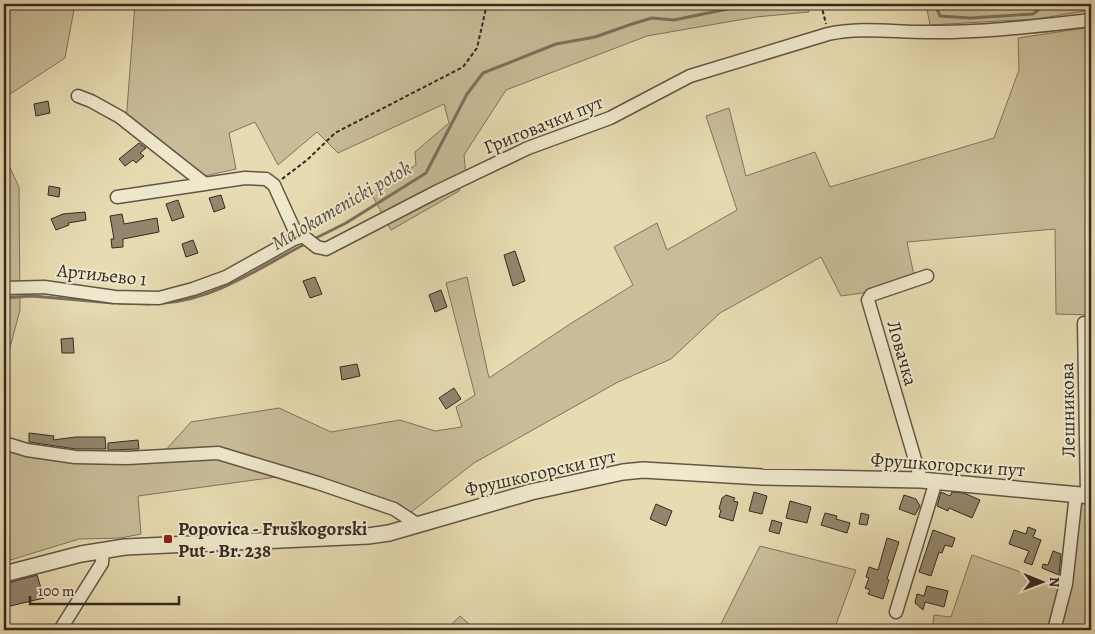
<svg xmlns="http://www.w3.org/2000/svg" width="1095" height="634" font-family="Alegreya,serif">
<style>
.green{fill:#c9bd99;stroke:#7f745e}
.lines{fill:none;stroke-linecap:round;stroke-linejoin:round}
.stream{stroke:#7b705b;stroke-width:3}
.building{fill:#92866d;stroke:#352a23}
.minor-casing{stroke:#625646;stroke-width:15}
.tertiary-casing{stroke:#625646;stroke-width:18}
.path{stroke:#352a23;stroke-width:2;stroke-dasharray:4 2.5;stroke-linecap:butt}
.minor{stroke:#efe8cc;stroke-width:12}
.tertiary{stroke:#efe8cc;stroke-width:15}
.poi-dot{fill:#8f2418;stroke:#efe8cc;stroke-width:2}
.labels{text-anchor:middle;stroke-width:4;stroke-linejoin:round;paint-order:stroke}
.street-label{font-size:19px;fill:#352a23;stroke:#efe8cc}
.poi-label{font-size:19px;font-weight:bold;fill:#352a23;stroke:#efe8cc;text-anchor:start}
.water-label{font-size:20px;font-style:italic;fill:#584d3f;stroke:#efe8cc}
</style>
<rect width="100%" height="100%" fill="#e7dbb1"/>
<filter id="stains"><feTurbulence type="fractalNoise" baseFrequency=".004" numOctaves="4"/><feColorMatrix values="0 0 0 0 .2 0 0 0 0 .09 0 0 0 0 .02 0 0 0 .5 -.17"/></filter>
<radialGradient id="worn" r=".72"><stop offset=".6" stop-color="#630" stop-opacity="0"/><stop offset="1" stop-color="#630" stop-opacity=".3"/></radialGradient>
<path class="green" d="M4 4H75L65 58 4 98Z
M135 4H807L809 12 756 17 647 36 506 90 464 155 466 176 459 191 391 230 371 193 416 165 415 152 449 123 444 104 338 153 317 132 278 165 255 122 229 133 236 169 200 177 126 122Z
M926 4H1091V10L1036 19 930 25Z
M1091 27V315L1056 314 1055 229 907 242 916 285 841 296 821 257 720 313 671 359 618 382 474 463 410 513 298 474 138 496 141 534 121 538 79 539 4 562V447L155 462 191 422 279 408 331 432 400 420 435 431 462 427 456 407 475 395 446 283 467 277 489 378 570 324 633 285 614 247 657 223 667 250 737 210 706 116 729 108 746 176 815 152 830 187 994 138 1019 70 1018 38Z
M4 155 19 187 20 310 4 370Z
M1091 429V630H932L934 615 951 617 972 555 1064 587 1073 490 1086 489Z
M760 546 856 570 834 630H718Z
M460 616 476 630H446Z"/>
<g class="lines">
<path class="stream" d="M935 4 940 16 970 18 1033 14 1046 4
M1075 4H1081
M314 239 346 223 426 173 467 94 483 73 556 44 595 37 632 24 652 18 674 20 737 7 784 4
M4 298 32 296 113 303
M119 303 150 304
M164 303C217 299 260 267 307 243"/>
</g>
<path class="building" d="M48 101 50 113 36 116 34 104Z
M139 143 146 148 140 153 144 156 136 163 133 160 125 166 119 159Z
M49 186 60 188 59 197 48 195Z
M221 195 225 208 214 212 209 198Z
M178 200 184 217 172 221 166 204Z
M85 212 86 220 68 223 69 225 56 230 51 219 63 214Z
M122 214 124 224 157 218 159 232 123 239V247L112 248 111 239H114L110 216Z
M193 240 198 253 186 257 182 244Z
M515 251 525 281 513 286 504 255Z
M315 277 322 294 310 298 303 281Z
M441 290 447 307 435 312 429 295Z
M73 338 74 353H62L61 339Z
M357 364 360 376 342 380 340 367Z
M454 388 461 399 446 409 439 398Z
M29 433 54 436 53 440 76 437H105L106 449H76L29 442Z
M138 440 139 449 108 450V443Z
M754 492 767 496 762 514 749 511Z
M941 492 950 496 952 492 964 493 980 500 972 518 949 508 948 511 937 506Z
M726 495 735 498 733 501 738 502 733 521 719 517 721 510 719 509 722 498Z
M904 495 916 499 920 506 915 515 899 509Z
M790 501 811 507 807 523 786 518Z
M656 504 672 511 666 526 650 519Z
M825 513 837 516 836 519 850 523 847 533 821 525Z
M861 513 869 515 867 525 859 524Z
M772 520 782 523 779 534 769 531Z
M1028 527 1036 530 1033 537 1041 540 1032 565 1024 562 1029 551 1009 544 1014 530 1026 534Z
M933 530 955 538 952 547 945 545 942 553 939 552 931 576 919 572Z
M887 538 899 542 887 579 889 580 883 599 868 594 870 590 865 588 869 578 866 577 869 567 878 570Z
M1053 551 1061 554 1059 575 1042 568 1043 564 1048 565Z
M37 575 44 598 6 607 4 598V584Z
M927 586 948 591 944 607 925 602 923 610 915 603 917 594 924 596Z"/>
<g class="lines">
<g class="minor-casing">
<path id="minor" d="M78 96 91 101 120 117 205 184
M117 197 245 178 266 179 274 185 294 229 317 247 326 249 436 192 528 148 610 118 690 76 828 34C861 27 893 32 927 32 982 33 1037 26 1091 20
M4 288 44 287 115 297 159 298 193 289 226 277 294 239 303 236
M1084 323 1087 495
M4 443 27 450 75 457 127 458 218 453 318 483 394 509 417 524
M921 480 868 300 871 295 927 276
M896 612 936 481
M60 630 102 563 103 550
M1054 630 1066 584 1076 494"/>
</g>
<g class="tertiary-casing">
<path id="tertiary" d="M4 574 81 554 125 547 368 536 389 533 531 492 623 472 643 470 762 477 921 480 1091 496"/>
</g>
<path class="path" d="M821 4 826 24
M282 179 307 160 335 133 463 67 477 48 487 4"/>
<use href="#minor" class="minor"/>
<use href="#tertiary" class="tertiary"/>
</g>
<rect class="poi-dot" x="163" y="534" width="10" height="10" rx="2.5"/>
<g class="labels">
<g class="street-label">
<text transform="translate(543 124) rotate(-22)" y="7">Григовачки пут</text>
<text transform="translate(102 274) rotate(6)" y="7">Артиљево 1</text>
<text transform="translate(903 353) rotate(74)" y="7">Ловачка</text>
<text transform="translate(1067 410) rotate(-91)" y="7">Лешникова</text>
<text transform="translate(948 464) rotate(4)" y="7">Фрушкогорски пут</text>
<text transform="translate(540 472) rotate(-13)" y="7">Фрушкогорски пут</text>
</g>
<g class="poi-label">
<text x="178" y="535">Popovica - Fruškogorski<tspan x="178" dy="22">Put - Br. 238</tspan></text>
</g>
<g class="water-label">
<text transform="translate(341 205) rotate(-30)" y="7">Malokamenicki potok</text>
</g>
</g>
<rect width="1095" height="634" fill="none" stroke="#e7dbb1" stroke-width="20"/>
<rect x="5" y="5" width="1085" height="624" fill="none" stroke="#352a23" stroke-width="2.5"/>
<rect x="10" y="10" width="1075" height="614" fill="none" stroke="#352a23"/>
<g transform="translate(1042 582) rotate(91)" stroke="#efe8cc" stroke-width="4" paint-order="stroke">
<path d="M0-4L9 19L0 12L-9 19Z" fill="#352a23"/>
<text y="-8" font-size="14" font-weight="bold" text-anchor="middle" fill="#352a23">N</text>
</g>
<path d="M30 596v8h149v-8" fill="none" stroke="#352a23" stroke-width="2.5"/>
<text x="38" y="596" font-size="15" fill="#352a23" stroke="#efe8cc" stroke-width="4" paint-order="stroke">100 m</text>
<rect width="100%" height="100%" filter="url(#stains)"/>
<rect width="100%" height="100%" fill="url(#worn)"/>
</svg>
